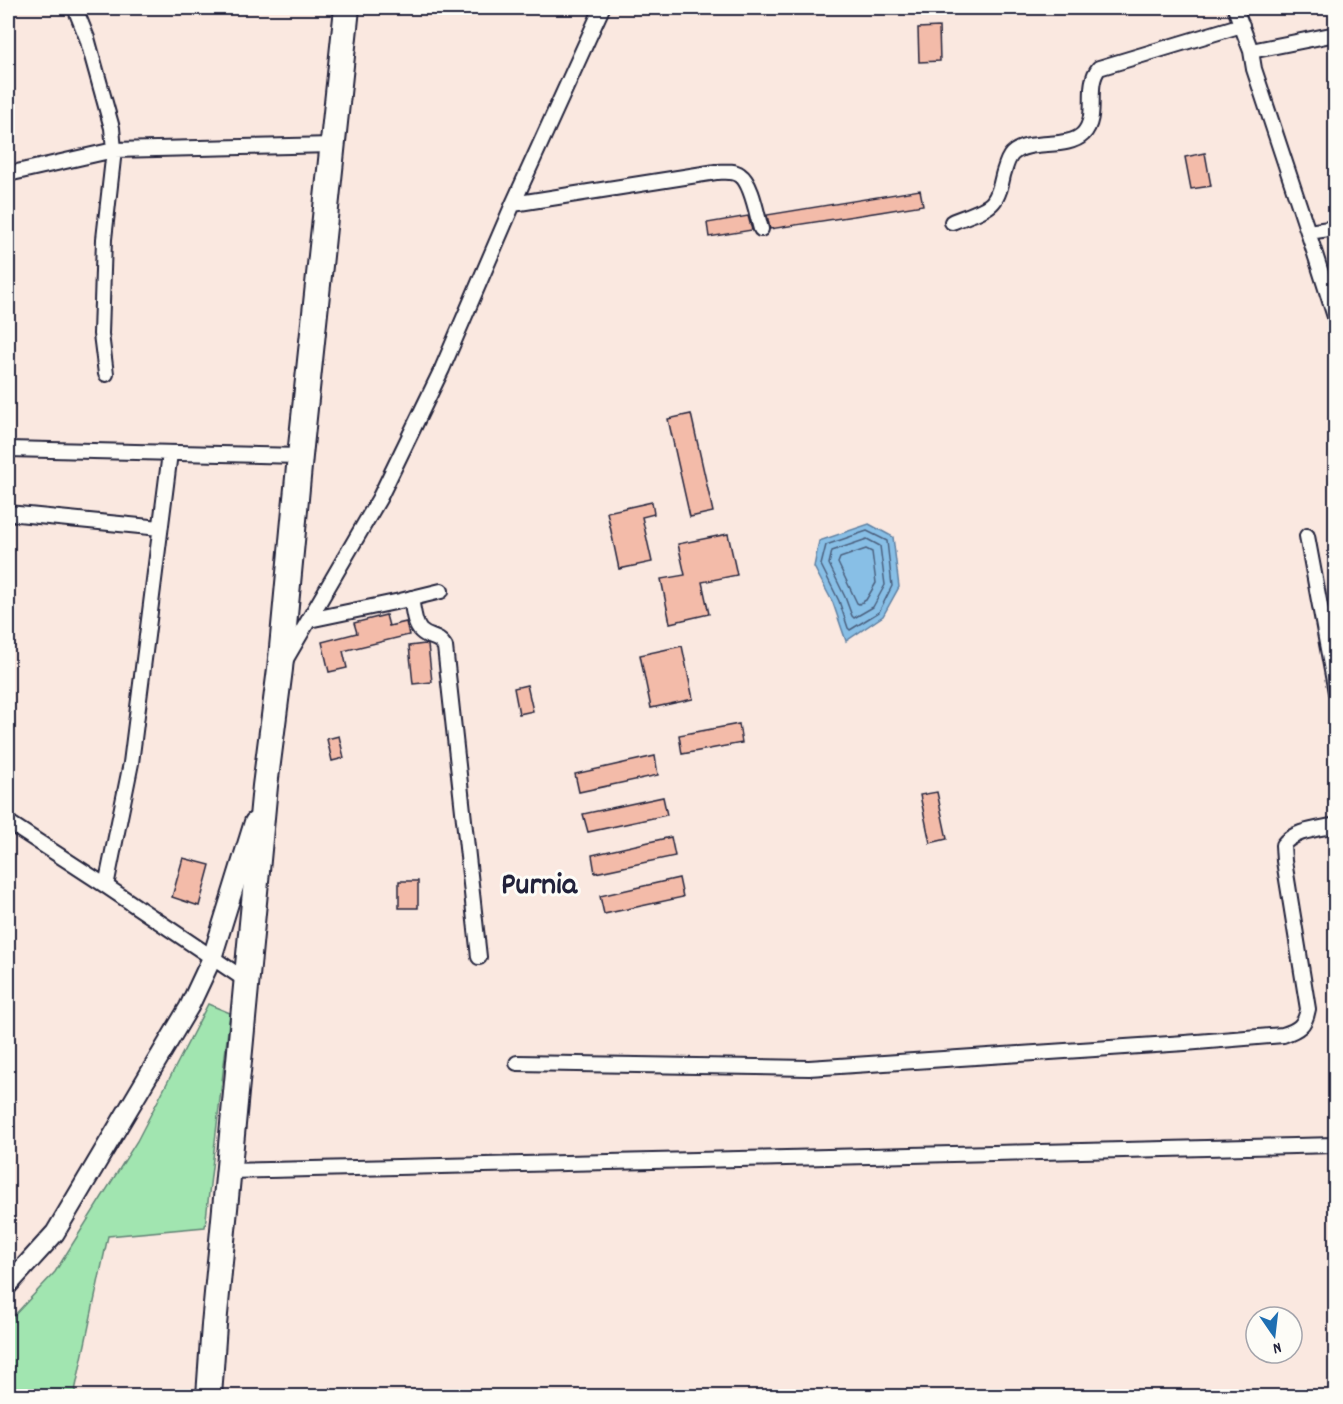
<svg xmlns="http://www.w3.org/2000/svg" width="1343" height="1404" font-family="Dekko,sans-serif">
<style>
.green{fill:#a1e5b0;stroke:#628476;stroke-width:1.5}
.water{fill:#88bfe6;stroke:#5f80a2;stroke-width:1.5}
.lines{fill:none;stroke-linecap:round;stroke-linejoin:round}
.shore{stroke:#4b617f;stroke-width:1.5}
.building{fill:#f3bba9;stroke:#22223b;stroke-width:1.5}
.street-casing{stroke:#22223b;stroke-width:18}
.secondary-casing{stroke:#22223b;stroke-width:22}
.highway-casing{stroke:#22223b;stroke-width:28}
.street{stroke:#fdfcf7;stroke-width:14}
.secondary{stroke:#fdfcf7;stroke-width:18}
.highway{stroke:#fdfcf7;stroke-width:24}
.labels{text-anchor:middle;stroke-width:6;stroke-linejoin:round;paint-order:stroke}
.town-label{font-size:32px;font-weight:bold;fill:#22223b;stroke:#fdfcf7}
</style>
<rect width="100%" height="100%" fill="#fae8e0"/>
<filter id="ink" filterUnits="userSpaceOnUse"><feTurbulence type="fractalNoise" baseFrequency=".0167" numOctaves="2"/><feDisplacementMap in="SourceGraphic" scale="12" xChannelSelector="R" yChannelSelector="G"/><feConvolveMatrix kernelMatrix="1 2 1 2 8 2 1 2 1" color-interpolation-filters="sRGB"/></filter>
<g filter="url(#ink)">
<path class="green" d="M208 1004 230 1013 205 1227 108 1236 74 1396H8V1322L55 1272 137 1141Z"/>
<path class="water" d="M869 524 893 537 899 587 883 616 846 641 833 603 814 567 819 541Z"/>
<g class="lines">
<path class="shore" d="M867 531 887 541 892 586 879 612 850 630 848 628 839 601 821 565 826 545Z
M867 539 880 546 885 585 873 607 854 618 852 616 845 597 829 564 832 551Z
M866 549 872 552 876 583 866 600 859 604 857 603 838 563 840 558Z"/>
</g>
<path class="building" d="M939 27 940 61 919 62 918 28Z
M1205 153 1211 186 1191 189 1185 157Z
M920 190 923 205 880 212 770 229 767 215Z
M748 216 752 230 709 237 707 223Z
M691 414 713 512 690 517 668 419Z
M652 502 654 514 642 517 652 562 619 569 607 512Z
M728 534 737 575 702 582 709 614 670 623 661 579 685 575 678 544Z
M386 615 389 626 406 622 409 635 343 651 347 668 329 672 322 642 357 633 354 623Z
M425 644 428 645 432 682 413 684 409 646Z
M682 646 693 699 651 708 640 655Z
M527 685 533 711 519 714 514 688Z
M739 724 742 743 682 754 679 735Z
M339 736 344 758 332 761 327 739Z
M655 756 658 775 579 792 575 774Z
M937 792 947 839 930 843 920 795Z
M663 797 667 815 588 832 583 814Z
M671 837 675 856 595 873 592 855Z
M183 858 210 865 199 906 172 897Z
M679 878 683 897 604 914 600 896Z
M399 881H418V908H399Z"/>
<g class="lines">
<g class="street-casing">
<path id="street" d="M75 8 87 38 112 128 114 150 104 239 101 334 106 374
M1235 8 1251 51 1254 69 1308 232 1336 320
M1251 51 1336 34
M8 174 114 150 333 145
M513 204 716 172C724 172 733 170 740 175 752 183 757 216 761 229
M952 222C963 217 986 211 993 202 999 195 1001 184 1003 175 1005 169 1007 159 1012 154 1028 138 1067 150 1083 134 1100 116 1084 86 1099 68L1242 25
M1308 232 1336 228
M8 449 300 456
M8 513 160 528
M1307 536 1336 692
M411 598C413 608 414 625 421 631 429 639 438 635 445 647L479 957
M309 620 400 601 441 591
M286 659 379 499 442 369 513 204 602 8
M8 822 106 886 247 981
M106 886 131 763 170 453
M517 1063 809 1068 1185 1043 1283 1035C1298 1030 1305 1026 1308 1009L1284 861 1283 845C1294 830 1319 829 1336 825
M228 1171 1336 1145"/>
</g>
<g class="secondary-casing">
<path id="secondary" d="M8 1285 55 1233 189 1007 212 958 254 822"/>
</g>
<g class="highway-casing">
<path id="highway" d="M209 1396 214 1325 265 786 280 669 300 456 347 8"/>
</g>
<use href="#street" class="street"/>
<use href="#secondary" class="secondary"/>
<use href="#highway" class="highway"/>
</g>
</g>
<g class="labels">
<g class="town-label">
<text x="539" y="893">Purnia</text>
</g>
</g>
<rect width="1343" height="1404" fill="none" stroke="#fdfcf7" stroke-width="30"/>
<rect x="15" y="15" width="1313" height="1374" fill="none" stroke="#22223b" stroke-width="2" filter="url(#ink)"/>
<g transform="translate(1274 1335) rotate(166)"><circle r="28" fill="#fdfcf7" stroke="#a5a5ac" stroke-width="1.5"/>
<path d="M0-4.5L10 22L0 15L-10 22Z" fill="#1f6fb2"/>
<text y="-9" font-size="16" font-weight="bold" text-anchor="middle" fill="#22223b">N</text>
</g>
</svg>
